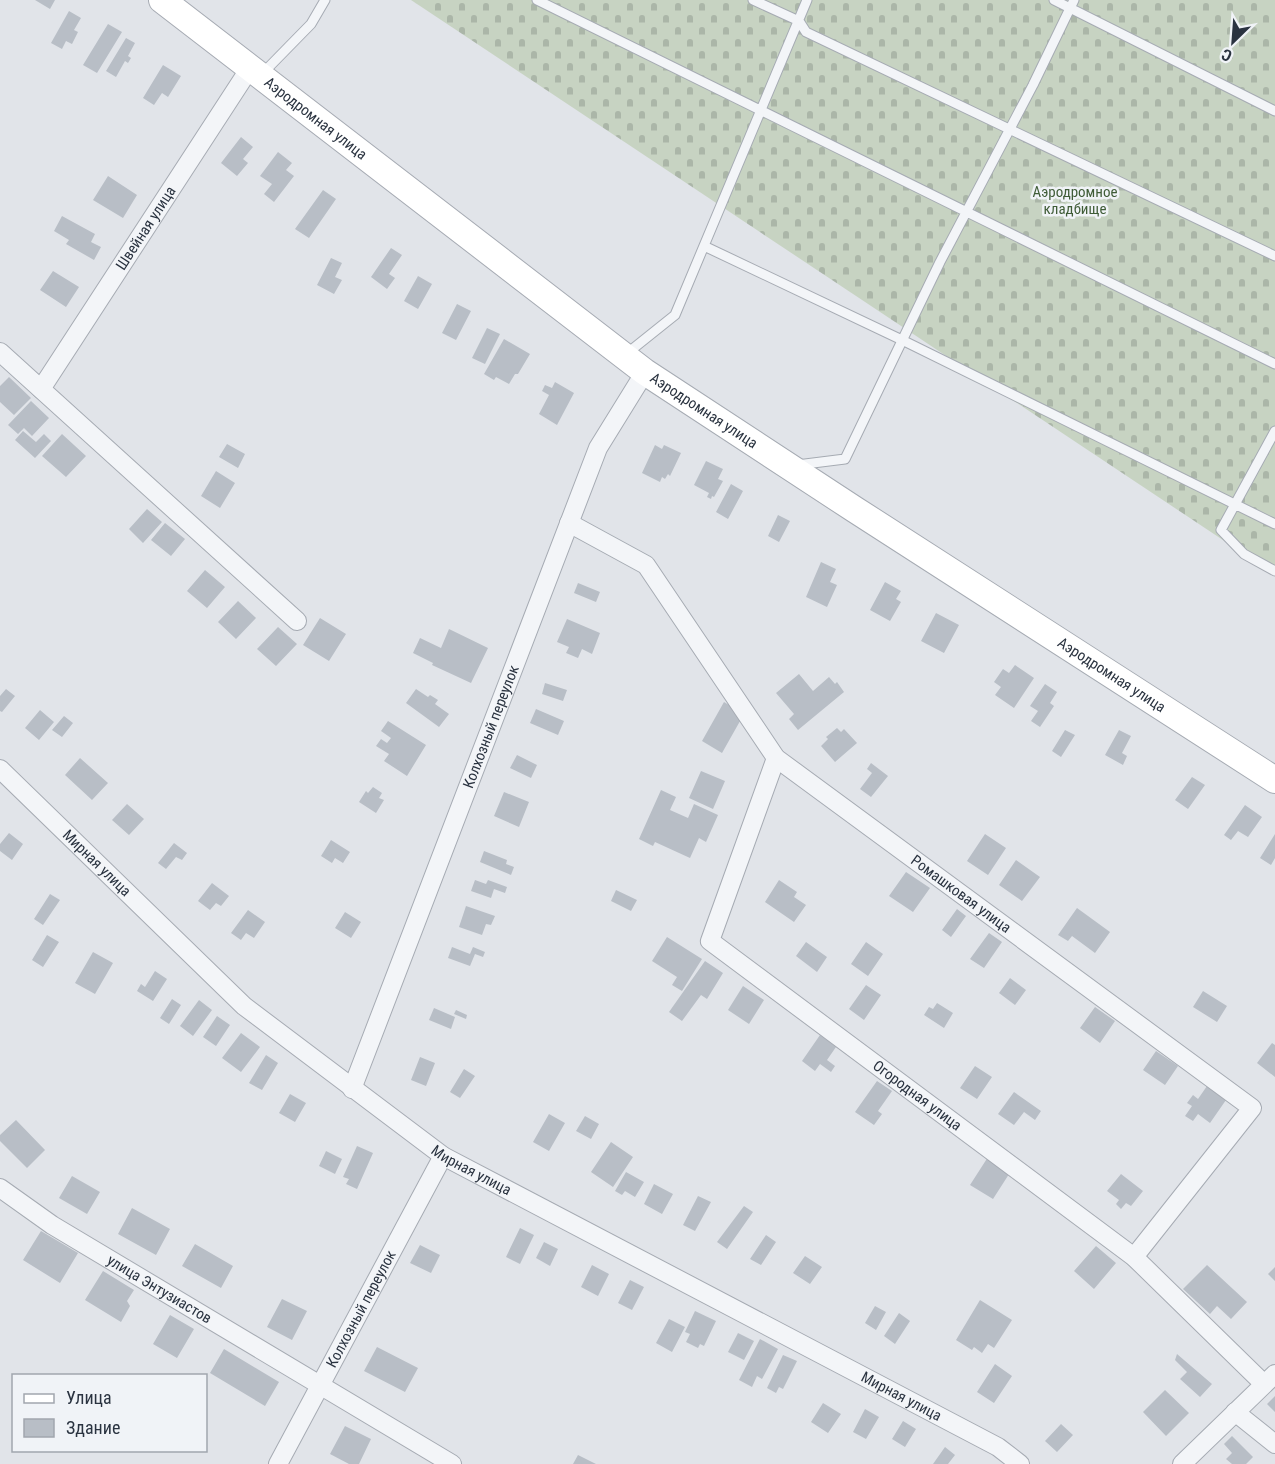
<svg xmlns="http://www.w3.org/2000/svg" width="1275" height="1464" font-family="'Roboto Condensed',sans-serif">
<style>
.cemetery{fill:url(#cemetery-stones)}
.building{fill:#b8bec6}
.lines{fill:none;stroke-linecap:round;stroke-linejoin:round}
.lane-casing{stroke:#a6abb3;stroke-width:11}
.street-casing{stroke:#a6abb3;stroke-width:20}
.secondary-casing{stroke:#a6abb3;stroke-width:28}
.lane{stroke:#f3f5f8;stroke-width:9}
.street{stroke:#f3f5f8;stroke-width:18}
.secondary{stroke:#fff;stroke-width:26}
.labels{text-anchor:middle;stroke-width:5;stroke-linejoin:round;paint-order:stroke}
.street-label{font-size:15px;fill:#2a3340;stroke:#f0f3f7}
.park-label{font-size:15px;fill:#3f5c37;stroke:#f0f3f7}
</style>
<defs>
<pattern id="cemetery-stones" width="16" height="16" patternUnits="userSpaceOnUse" patternTransform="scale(1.5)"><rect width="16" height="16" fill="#c7d3c2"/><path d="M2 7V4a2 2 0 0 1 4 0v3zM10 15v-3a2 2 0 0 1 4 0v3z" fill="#abb6a8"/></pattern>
</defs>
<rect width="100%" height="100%" fill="#e1e4e9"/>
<path class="cemetery" d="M411 0H1275V574L1244 554Z"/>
<path class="building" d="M35 0H55L50 9Z
M69 11 81 18 74 30 78 32 72 44 66 41 62 49 51 43Z
M108 24 122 32 97 73 83 65Z
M126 38 135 43 128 56 131 58 128 63 125 61 116 77 106 71Z
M163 65 181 76 168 97 162 93 154 105 143 98Z
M241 137 253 147 243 159 248 163 237 176 221 163Z
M278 152 292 163 286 170 294 176 274 202 264 194 272 184 260 176Z
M108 176 137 195 123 218 93 200Z
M323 190 336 199 309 238 295 229Z
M62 216 95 234 91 242 101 247 94 260 66 244 69 240 54 231Z
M391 248 402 255 389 274 395 278 387 289 371 277Z
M331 258 342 263 335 277 342 280 334 294 317 285Z
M53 271 79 287 66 307 40 290Z
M418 276 432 284 418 309 404 301Z
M457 304 471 311 456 340 442 333Z
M487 328 500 334 485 364 472 358Z
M504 339 530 354 518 374H515L509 384 496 377 494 380 484 374Z
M9 377 31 398 14 415 0 402V386Z
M555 382 574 393 557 425 539 414 549 395 542 391 545 385 552 388Z
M31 401 49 418 32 436 24 428 18 434 8 425Z
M23 431 36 442 44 434 51 441 35 458 15 440Z
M62 434 86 456 66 477 42 456Z
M227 444 245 454 238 468 219 457Z
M655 445 662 449 664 445 681 453 670 476 668 474 665 479 662 477 660 482 642 473Z
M706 461 723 469 718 479 723 481 714 497 712 496 711 499 707 497 709 493 694 485Z
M216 471 235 483 220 508 201 496Z
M731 484 743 491 728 519 716 512Z
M147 509 162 522 143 543 129 529Z
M778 515 790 521 779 542 768 536Z
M165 523 185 539 171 556 151 540Z
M821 562 836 569 830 582 837 585 827 607 806 597Z
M205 570 225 587 207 608 187 591Z
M885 582 901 591 896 599 901 602 890 621 870 610Z
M578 583 600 592 596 602 574 593Z
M238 601 256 618 236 639 218 622Z
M936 613 959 625 944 653 921 641Z
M320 618 346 634 329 661 303 645Z
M567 619 600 633 592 654 582 649 578 658 566 653 569 647 557 642Z
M278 627 297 644 276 666 257 649Z
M449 629 488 648 471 683 432 665 433 663 413 653 420 638 441 648Z
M1015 665 1034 678 1014 708 995 695 1001 687 994 682 1003 669 1009 673Z
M799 674 813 691 829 677 835 684 837 682 844 692 798 730 789 719 794 714 776 693Z
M545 683 567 690 563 701 542 694Z
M1045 684 1057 692 1050 703 1054 706 1040 727 1031 721 1038 711 1030 706Z
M6 689 15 696 2 712 0 711V696Z
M416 689 428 697 430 695 438 700 435 704 449 714 439 727 406 703Z
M724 702 744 714 722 753 702 741Z
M536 709 564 721 558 735 530 723Z
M40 710 54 722 39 740 25 728Z
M64 716 73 723 62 737 52 730Z
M388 721 426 745 407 776 384 761 389 754 376 746 381 739 387 743 391 738 381 731Z
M837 728 841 732 844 729 857 743 835 762 821 746 828 739 826 737Z
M1065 730 1075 735 1061 757 1052 751Z
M1119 730 1131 736 1122 753 1127 756 1123 765 1105 755Z
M517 755 537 765 531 778 510 768Z
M80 758 108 783 92 800 65 775Z
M871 763 888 776 871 797 860 789 872 773 867 769Z
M701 771 725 781 713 809 689 798Z
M1192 777 1205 785 1188 809 1175 800Z
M373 787 382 793 379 798 384 800 376 813 359 802 366 791 368 793Z
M661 790 676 797 670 810 688 818 694 804 718 815 706 842 699 838 690 858 655 842 653 846 639 839Z
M504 792 529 802 519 827 494 816Z
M127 804 144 819 129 835 112 820Z
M1245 805 1262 817 1248 837 1238 831 1231 840 1224 835Z
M9 833 23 844 12 860 0 851V844Z
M985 834 1006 848 988 875 967 861Z
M1275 834V858L1271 865 1260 858Z
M331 840 350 852 343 863 335 858 332 863 321 856Z
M174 843 187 853 182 860 176 857 166 869 158 863Z
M484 851 507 860 506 864 514 867 511 875 480 862Z
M1016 860 1040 877 1022 901 999 885Z
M906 872 930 888 913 912 889 896Z
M475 880 486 884 488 880 507 887 505 893 494 889 491 898 471 891Z
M779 880 797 892 794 897 806 905 794 922 765 902Z
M212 883 229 896 221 906 216 903 210 910 198 901Z
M616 890 637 900 631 911 611 901Z
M50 894 60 900 43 925 34 919Z
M466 906 495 916 491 925 486 924 482 935 459 927Z
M1077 908 1110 932 1095 953 1072 936 1068 941 1058 935Z
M957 909 966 916 951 937 942 930Z
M248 910 265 922 254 938 246 933 241 940 231 933Z
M345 912 361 922 351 938 335 928Z
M989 933 1002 942 984 968 970 959Z
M47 935 59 942 43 967 32 960Z
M667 937 702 959 682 991 672 985 677 977 652 961Z
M806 942 827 957 817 972 796 956Z
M866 942 883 954 868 976 851 964Z
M452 947 470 954 473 947 485 952 483 957 475 954 470 966 448 958Z
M93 952 113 963 95 994 75 983Z
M705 961 723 973 707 999 701 995 682 1021 669 1012Z
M155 971 167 979 153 1001 137 991 141 984 145 987Z
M1010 978 1026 990 1015 1005 999 993Z
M866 985 881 995 864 1020 849 1009Z
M743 986 764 1000 749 1024 728 1010Z
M1203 991 1227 1006 1217 1022 1193 1007Z
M172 999 181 1005 169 1024 160 1018Z
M199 1000 212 1010 193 1036 180 1026Z
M937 1003 953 1013 944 1028 924 1015 929 1007 933 1009Z
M1095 1007 1115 1021 1100 1043 1080 1028Z
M434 1008 455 1017 451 1029 429 1020Z
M456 1010 467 1015 466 1019 454 1014Z
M217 1016 230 1025 216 1046 203 1037Z
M241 1033 260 1047 241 1072 222 1058Z
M820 1035 836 1047 827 1060 835 1066 831 1072 820 1064 815 1071 802 1061Z
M1272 1043 1275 1045V1077L1257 1063Z
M1156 1051 1178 1066 1165 1085 1143 1070Z
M266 1055 278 1063 262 1090 249 1083Z
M420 1057 435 1063 426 1086 411 1080Z
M975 1066 992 1077 977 1099 960 1088Z
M464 1069 475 1076 460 1098 450 1092Z
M877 1081 892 1091 878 1111 882 1114 874 1125 855 1112Z
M1207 1086 1226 1100 1210 1123 1198 1114 1193 1121 1185 1116 1192 1106 1187 1103 1193 1095 1198 1099Z
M1014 1092 1041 1111 1035 1120 1024 1112 1014 1125 998 1114Z
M290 1094 306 1103 295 1122 279 1113Z
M549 1114 565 1123 549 1151 533 1142Z
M585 1116 599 1124 591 1139 576 1131Z
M16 1120 45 1150 27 1168 0 1141V1135Z
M611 1142 633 1157 613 1187 591 1172Z
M357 1146 373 1153 357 1189 346 1184 349 1179 343 1177Z
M326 1151 342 1159 335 1174 319 1166Z
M988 1157 1011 1171 993 1199 970 1185Z
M626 1172 644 1182 635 1197 625 1191 622 1195 615 1191Z
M1121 1174 1143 1191 1131 1206 1126 1203 1121 1209 1116 1204 1119 1200 1107 1191Z
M72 1176 100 1192 87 1214 59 1198Z
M654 1184 673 1194 662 1214 644 1204Z
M698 1196 711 1202 695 1231 683 1225Z
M744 1206 753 1212 727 1249 717 1242Z
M132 1208 170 1229 156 1255 118 1234Z
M520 1228 534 1235 520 1264 506 1257Z
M41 1231 78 1253 60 1283 23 1260Z
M766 1235 776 1242 761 1265 750 1259Z
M544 1242 558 1249 550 1266 536 1258Z
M195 1244 233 1266 221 1288 182 1266Z
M420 1245 440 1255 431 1273 410 1263Z
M1096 1246 1116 1263 1094 1289 1074 1271Z
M805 1256 822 1267 810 1284 793 1273Z
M592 1265 609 1274 598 1296 581 1287Z
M1207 1265 1247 1302 1231 1319 1217 1306 1210 1314 1183 1289Z
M1275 1267V1281L1268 1274Z
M103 1271 134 1290 127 1301 130 1306 121 1322 85 1300Z
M630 1280 644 1287 632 1310 618 1303Z
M282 1299 307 1311 292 1340 267 1327Z
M980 1300 1012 1320 994 1348 988 1344 982 1353 974 1347 972 1350 956 1340Z
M875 1306 886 1312 876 1330 865 1323Z
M695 1311 716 1321 704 1346 700 1344 698 1348 686 1342 690 1334 685 1332Z
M899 1313 910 1321 895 1344 884 1336Z
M170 1315 194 1329 177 1358 153 1344Z
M669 1319 685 1327 672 1352 656 1343Z
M738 1333 754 1341 744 1360 728 1352Z
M760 1339 778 1349 762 1379 757 1376 752 1387 739 1380Z
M377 1347 418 1368 405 1392 364 1371Z
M224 1349 279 1382 265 1406 210 1373Z
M1177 1354 1212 1384 1200 1397 1180 1379 1187 1372 1175 1360Z
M783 1355 797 1361 783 1389 779 1387 776 1393 767 1388Z
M995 1364 1012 1376 994 1403 977 1392Z
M1165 1390 1189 1413 1166 1436 1143 1412Z
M1275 1396V1412L1267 1404Z
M823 1403 841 1414 828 1433 811 1422Z
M865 1409 879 1417 866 1439 853 1432Z
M903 1421 916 1429 905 1447 892 1439Z
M1061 1424 1073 1435 1057 1452 1045 1441Z
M345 1426 371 1439 359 1464H349L330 1454Z
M1232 1436 1253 1457 1246 1464H1232L1226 1459 1232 1453 1224 1444Z
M945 1447 955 1455 948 1464H933Z
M578 1455 596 1464H573Z"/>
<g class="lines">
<g class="lane-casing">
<path id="lane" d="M537 0 1275 364
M753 0 799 21 806 32 1275 256
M1054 0 1275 111
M262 74 311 24 325 0
M704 246 902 340 1275 524
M625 355 675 315 807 0
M1275 431 1221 530 1244 554 1275 571
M797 465 845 459 940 262 1033 85 1074 0"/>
</g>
<g class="street-casing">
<g id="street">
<path d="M0 352 297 621"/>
<path id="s1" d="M41 389 250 68"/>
<path id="s2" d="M569 523 646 565 776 758 1252 1108 1134 1257"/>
<path id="s3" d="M776 758 710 941 1134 1257 1264 1384"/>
<path id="s4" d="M0 769 244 1006 443 1156 998 1447 1020 1464"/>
<path id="s5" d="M352 1089 598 448 645 372"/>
<path id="s6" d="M0 1188 52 1225 452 1464"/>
<path d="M1235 1412 1275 1444"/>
<path id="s7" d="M278 1464 443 1156"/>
<path d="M1182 1464 1275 1374"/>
</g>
</g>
<g class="secondary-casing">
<g id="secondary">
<path id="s8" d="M162 0 645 372 854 509 1275 780"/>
</g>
</g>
<use href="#lane" class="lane"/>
<use href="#street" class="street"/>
<use href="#secondary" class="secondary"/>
</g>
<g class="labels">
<g class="street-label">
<text dy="5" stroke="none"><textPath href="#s8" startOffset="194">Аэродромная улица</textPath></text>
<text dy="5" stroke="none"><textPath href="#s1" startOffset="192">Швейная улица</textPath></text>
<text dy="5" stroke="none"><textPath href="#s8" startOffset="680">Аэродромная улица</textPath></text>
<text dy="5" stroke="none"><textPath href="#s8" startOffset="1166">Аэродромная улица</textPath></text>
<text dy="5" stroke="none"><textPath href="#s5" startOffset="388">Колхозный переулок</textPath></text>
<text dy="5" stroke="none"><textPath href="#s4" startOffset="135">Мирная улица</textPath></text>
<text dy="5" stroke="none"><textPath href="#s2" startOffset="550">Ромашковая улица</textPath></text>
<text dy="5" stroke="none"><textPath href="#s3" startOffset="453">Огородная улица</textPath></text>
<text dy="5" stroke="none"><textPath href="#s4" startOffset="621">Мирная улица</textPath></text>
<text dy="5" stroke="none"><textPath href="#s6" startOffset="189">улица Энтузиастов</textPath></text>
<text dy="5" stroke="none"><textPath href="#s7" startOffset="176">Колхозный переулок</textPath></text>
<text dy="5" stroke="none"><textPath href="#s4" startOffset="1107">Мирная улица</textPath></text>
</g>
<g class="park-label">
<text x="1075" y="197">Аэродромное<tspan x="1075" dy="17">кладбище</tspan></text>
</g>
</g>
<rect x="12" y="1374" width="195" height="78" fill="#f0f3f7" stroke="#a1a6ae" stroke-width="1.5"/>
<rect x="24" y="1394" width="30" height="9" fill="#ffffff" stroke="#a1a6ae" stroke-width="1.5"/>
<text x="66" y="1404" font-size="18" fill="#2a3340">Улица</text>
<rect x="24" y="1419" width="30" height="18" fill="#b8bec6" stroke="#a1a6ae" stroke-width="1.5"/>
<text x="66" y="1434" font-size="18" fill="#2a3340">Здание</text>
<g transform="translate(1233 42) rotate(205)" stroke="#f0f3f7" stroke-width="4.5" paint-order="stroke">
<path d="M0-4.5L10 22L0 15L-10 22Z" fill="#2a3340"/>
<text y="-9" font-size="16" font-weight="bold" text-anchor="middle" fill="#2a3340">С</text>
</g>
</svg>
